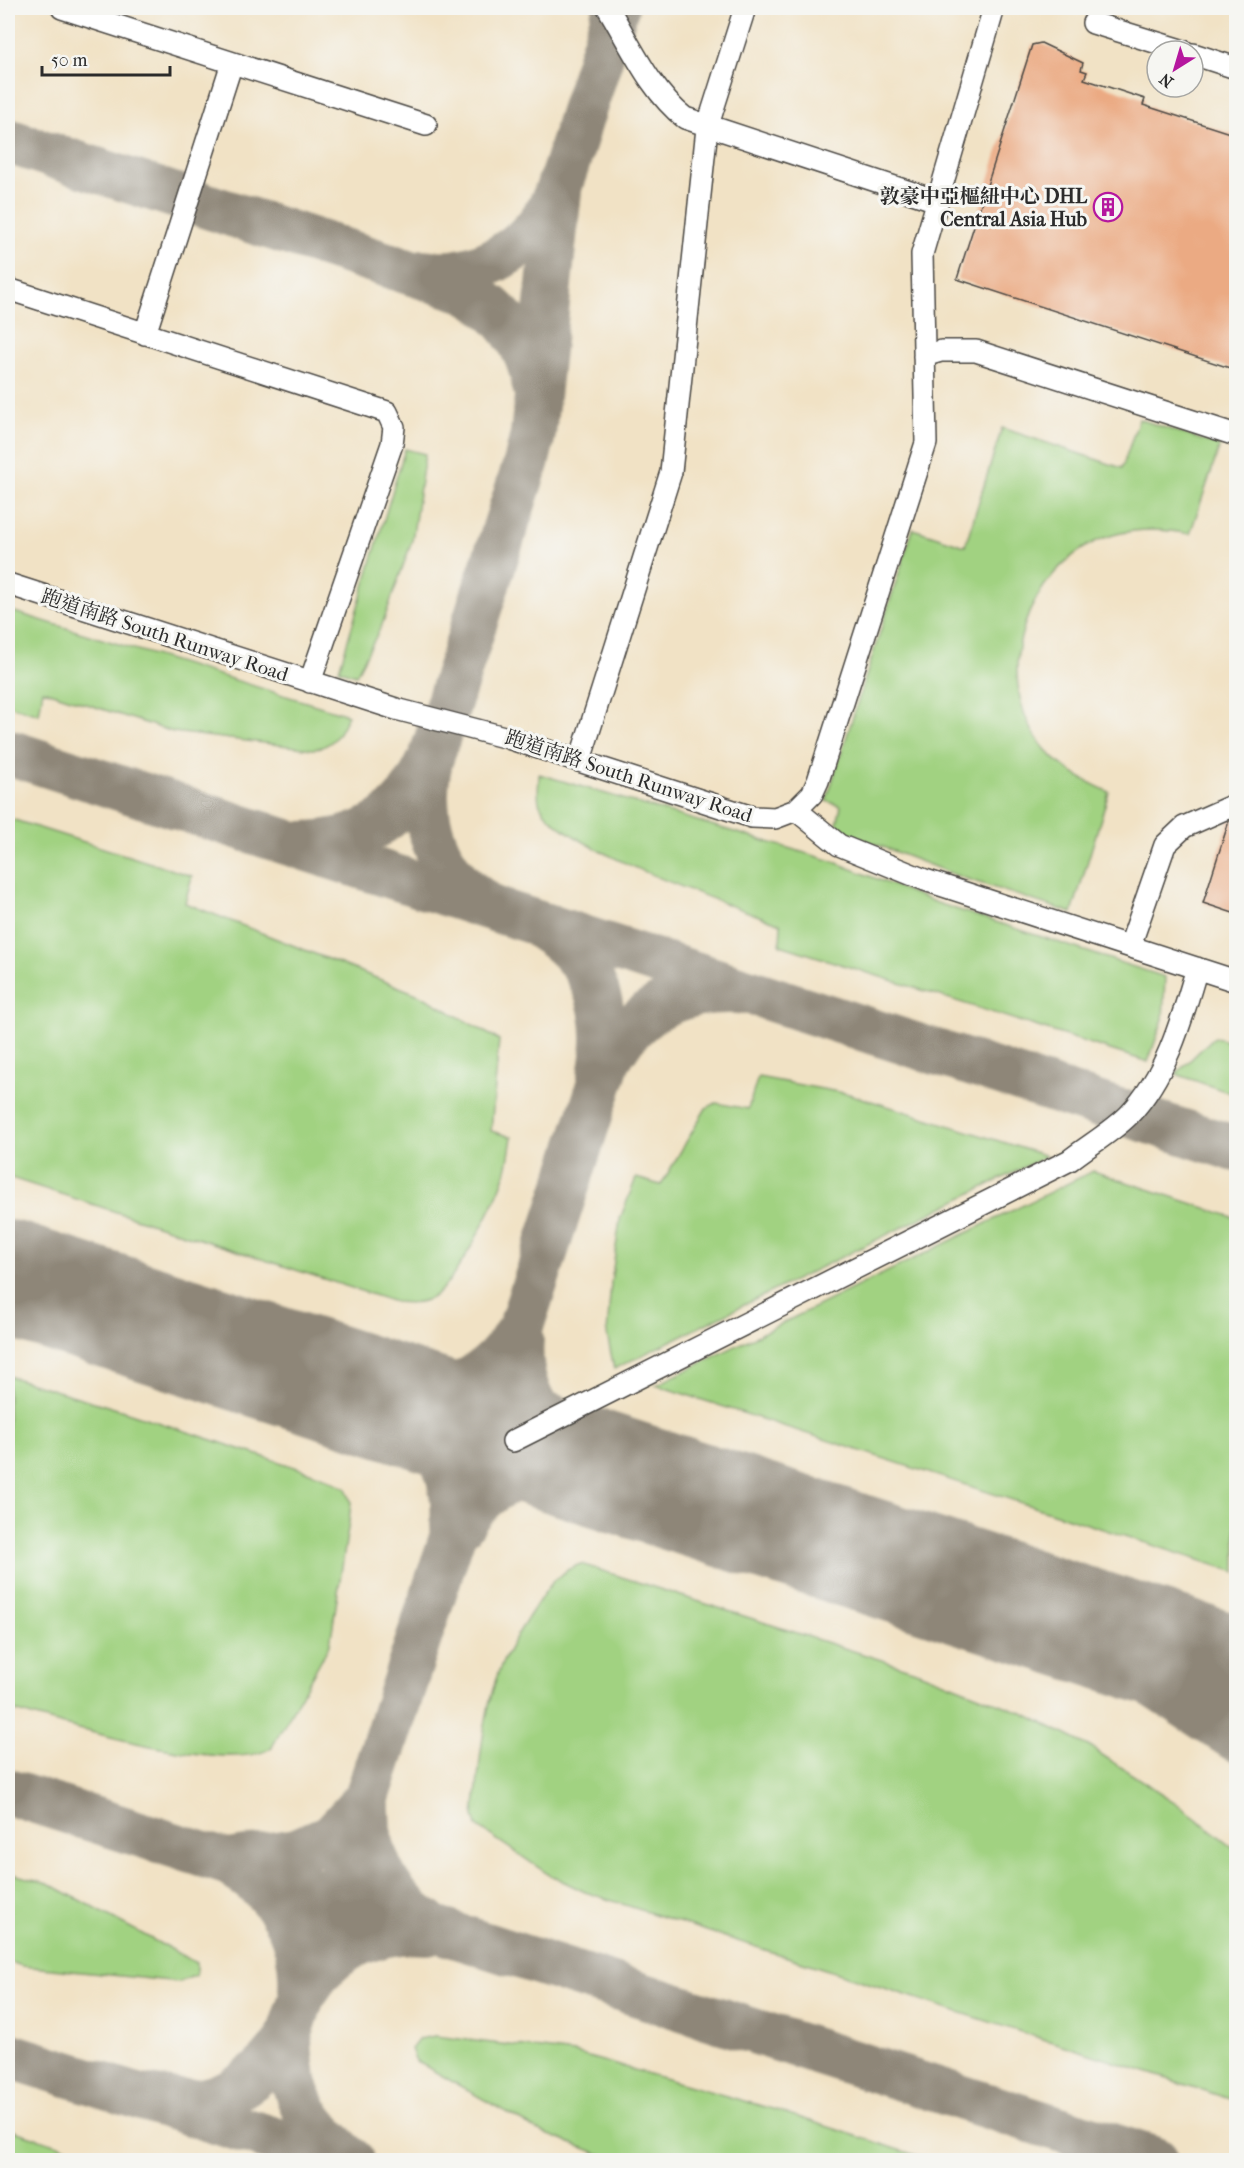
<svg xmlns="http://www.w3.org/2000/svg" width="1244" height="2168" font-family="'IM FELL French Canon','Noto Serif TC',serif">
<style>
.green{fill:#a1d281;stroke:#667e56;stroke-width:1.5}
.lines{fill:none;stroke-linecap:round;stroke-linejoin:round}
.taxiway{stroke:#8e8678;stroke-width:46}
.runway{stroke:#8e8678;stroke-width:116}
.building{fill:#ebaa83}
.minor-casing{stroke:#494642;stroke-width:24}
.minor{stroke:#fff;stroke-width:21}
.labels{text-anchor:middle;stroke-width:6;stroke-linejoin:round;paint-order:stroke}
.poi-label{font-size:20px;font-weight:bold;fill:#2b2b2b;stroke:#f6f6f2;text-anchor:end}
.street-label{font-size:20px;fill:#2b2b2b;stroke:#f6f6f2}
</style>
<rect width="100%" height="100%" fill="#f6f6f2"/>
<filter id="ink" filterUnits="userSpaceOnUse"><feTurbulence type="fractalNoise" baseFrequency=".0167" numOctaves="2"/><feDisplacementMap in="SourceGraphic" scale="12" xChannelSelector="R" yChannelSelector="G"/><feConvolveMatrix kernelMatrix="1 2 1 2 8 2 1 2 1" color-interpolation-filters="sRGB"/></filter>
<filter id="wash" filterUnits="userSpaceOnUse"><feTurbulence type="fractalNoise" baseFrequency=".008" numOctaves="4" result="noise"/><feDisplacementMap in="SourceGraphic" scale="24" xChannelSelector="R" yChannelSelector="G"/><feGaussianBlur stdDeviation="1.35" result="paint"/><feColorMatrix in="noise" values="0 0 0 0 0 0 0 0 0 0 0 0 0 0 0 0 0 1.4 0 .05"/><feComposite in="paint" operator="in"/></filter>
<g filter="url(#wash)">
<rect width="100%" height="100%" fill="#f1e2c5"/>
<path class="green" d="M1139 419 1220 446 1190 534C1155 527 1118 528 1087 546 1019 586 992 686 1045 749 1062 769 1085 781 1109 792L1072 913 958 876 852 835 837 824 841 806 826 801 913 529 965 546 1002 428 1122 468Z
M405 449 425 454 412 541 382 625 356 675 339 670Z
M8 610 348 715C339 734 335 746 313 749L173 732 43 690 39 714 8 705Z
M539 774 832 861 937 903 1165 977 1163 1019 1148 1062 780 945 781 924C736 907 552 846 539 802 537 794 539 782 539 774Z
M8 818 192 876 185 903 422 996 499 1040 491 1131 512 1137C510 1151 508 1165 504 1178 496 1203 453 1288 431 1298 419 1304 407 1303 395 1302L8 1177Z
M1213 1038C1244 1039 1237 1071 1236 1095L1176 1074Z
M758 1077 849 1094 1047 1156 614 1369 607 1334 611 1283 620 1219 636 1178 661 1185 706 1108 716 1103 748 1109Z
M1093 1171 1236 1218V1572L656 1385Z
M8 1376 124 1411 322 1476 346 1488 351 1502 349 1522 330 1644 272 1747C234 1777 56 1723 8 1709Z
M581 1564 916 1671 1023 1713 1090 1747 1176 1803 1229 1844 1236 1850V2101L585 1892 548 1874 477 1826 474 1816C479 1770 482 1723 496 1679 504 1655 519 1631 533 1610 546 1590 557 1571 581 1564Z
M8 1873 48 1883 196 1963V1975L180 1982 22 1966 8 1961Z
M435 2036 574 2053 776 2110 931 2160H616L541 2132 416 2061 411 2049 419 2039Z
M8 2129 106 2160H8Z"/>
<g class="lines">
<path class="taxiway" d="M8 141 467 291C504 312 528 343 535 386
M423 272C477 280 531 249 554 199 565 175 572 147 580 121 592 83 605 45 616 8
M8 752 1236 1149
M301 844C363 843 403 819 429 762
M485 903C436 873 417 817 430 761L527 460 533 434 560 182
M545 930C598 963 612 1017 600 1075
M521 1340C515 1409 560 1443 614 1474
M362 1392C422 1414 458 1459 453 1525
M368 1393C426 1399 484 1391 515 1335
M461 1525C489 1477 553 1456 606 1471
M987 1594 1137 1674 1236 1739
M8 1792 1156 2160
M367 1805C366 1853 386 1897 427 1923
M234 1861 297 1851 332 1836 365 1800
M238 1870C280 1896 304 1939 301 1989
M308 1988C334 1946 380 1928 427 1932
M289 2036C290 2097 305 2121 351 2160
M8 2055 338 2160
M142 2097C155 2099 167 2101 179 2102 225 2105 267 2074 289 2036L608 1060C642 1003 686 986 751 992"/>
<path class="runway" d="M8 1278 1236 1674"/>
</g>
<g id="blocks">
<path class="building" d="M1041 43 1083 63 1081 70 1087 72 1084 79 1145 99 1143 105 1236 135V370L957 279 1032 45Z
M1236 818V914L1203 903 1229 821Z"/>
</g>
</g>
<g filter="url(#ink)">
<use href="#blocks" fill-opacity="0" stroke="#494642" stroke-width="1.5"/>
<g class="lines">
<g class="minor-casing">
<path id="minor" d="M62 8 426 125
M608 8C630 44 651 92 685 118L937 201
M1093 23 1184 51
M1193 54 1236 68
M8 289 387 412 394 427 392 444 310 682
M145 334 232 63
M924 356 941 351H976L1236 435
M8 584 396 709 508 738 752 817 775 818 796 810 839 845 925 880 1236 981
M580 760 671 472 707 128 745 8
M796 810 812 794 818 781 926 443 922 254 994 8
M1130 946 1165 845 1184 827 1236 804
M513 1441 1070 1160C1089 1145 1112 1132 1129 1115 1167 1075 1182 1019 1197 968"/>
</g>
<use href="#minor" class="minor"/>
</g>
</g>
<defs>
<g id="building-ring" transform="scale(1.5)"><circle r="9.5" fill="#f6f6f2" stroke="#b5179e" stroke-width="1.5"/><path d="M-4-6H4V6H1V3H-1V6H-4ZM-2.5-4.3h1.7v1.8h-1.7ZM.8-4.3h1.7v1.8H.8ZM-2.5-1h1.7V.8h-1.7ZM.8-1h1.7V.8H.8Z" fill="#b5179e"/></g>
</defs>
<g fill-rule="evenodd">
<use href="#building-ring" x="1108" y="207"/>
</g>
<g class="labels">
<g class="poi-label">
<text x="1087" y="203">敦豪中亞樞紐中心 DHL<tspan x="1087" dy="23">Central Asia Hub</tspan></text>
</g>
<g class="street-label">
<text transform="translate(165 635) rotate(18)" y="7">跑道南路 South Runway Road</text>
<text transform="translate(629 776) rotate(18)" y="7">跑道南路 South Runway Road</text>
</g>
</g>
<rect width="1244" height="2168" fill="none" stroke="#f6f6f2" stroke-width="30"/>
<g transform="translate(1175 69) rotate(217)"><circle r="28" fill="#f6f6f2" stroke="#a5a5a2" stroke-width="1.5"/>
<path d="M0-4.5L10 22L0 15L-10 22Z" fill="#b5179e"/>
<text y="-9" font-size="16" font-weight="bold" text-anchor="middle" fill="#2b2b2b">N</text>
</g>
<path d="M42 66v9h128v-9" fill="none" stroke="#2b2b2b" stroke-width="3"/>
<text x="51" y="66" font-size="18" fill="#2b2b2b" stroke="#f6f6f2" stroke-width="4.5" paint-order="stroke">50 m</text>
</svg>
